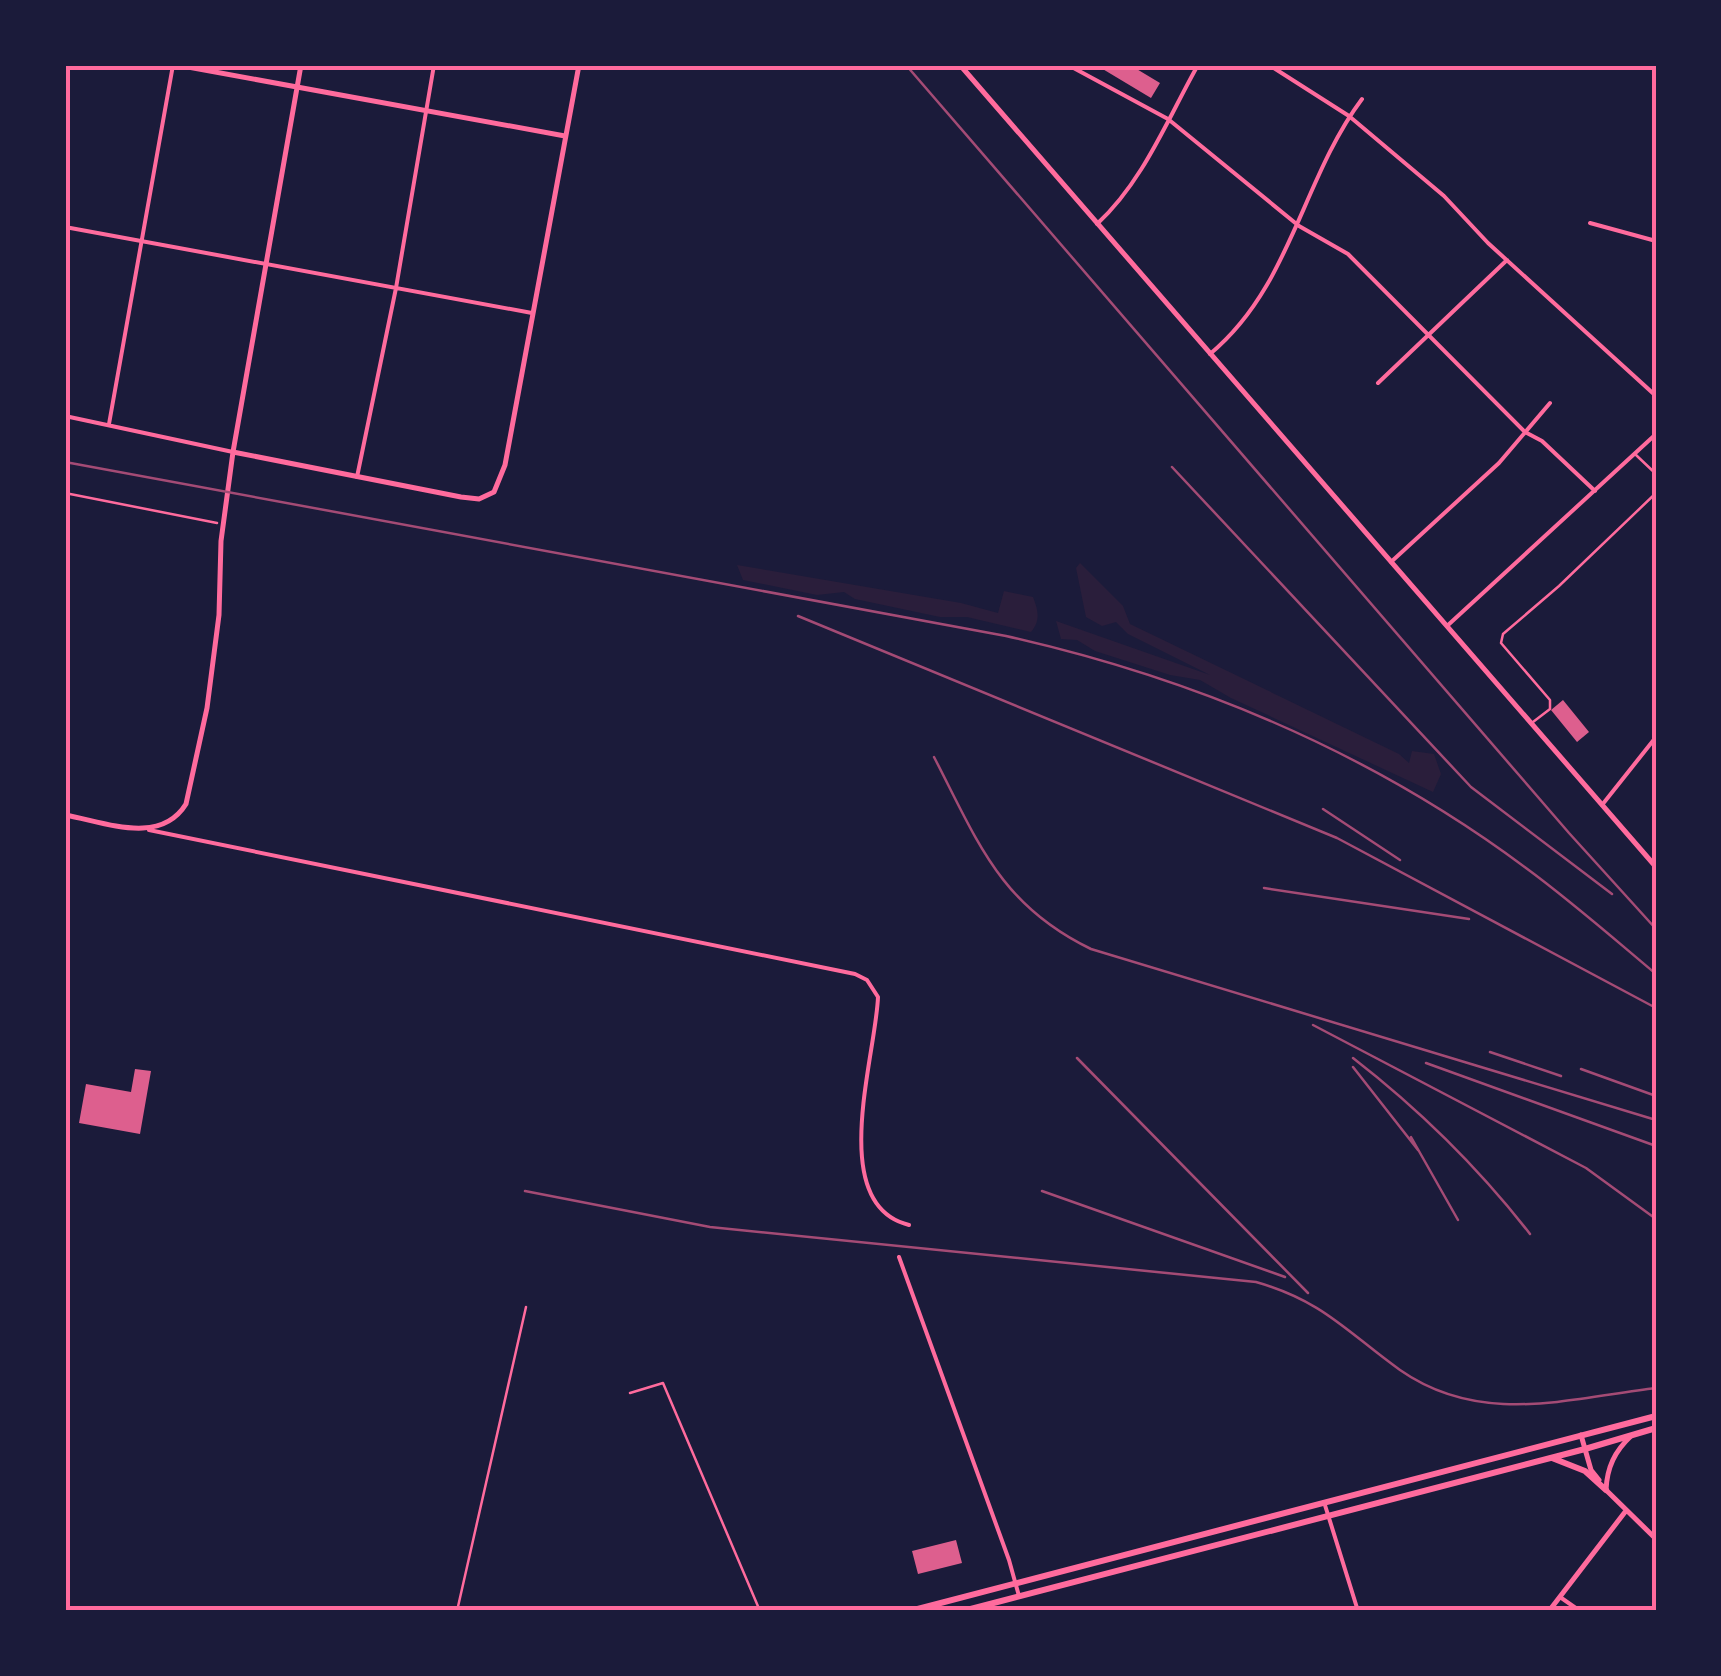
<svg xmlns="http://www.w3.org/2000/svg" width="1721" height="1676" font-family="Ubuntu,sans-serif">
<style>
.green{fill:#2a1e3b}
.building{fill:#dd5f8e}
.lines{fill:none;stroke-linecap:round;stroke-linejoin:round}
.path{stroke:#ff6b9d;stroke-width:2.5}
.service{stroke:#ff6b9d;stroke-width:2.5}
.minor{stroke:#ff6b9d;stroke-width:4}
.tertiary{stroke:#ff6b9d;stroke-width:5}
.primary{stroke:#ff6b9d;stroke-width:6}
.rail{stroke:#a44b75;stroke-width:2.5}
.neatline{fill:none;stroke:#ff6b9d;stroke-width:4}
</style>
<rect width="100%" height="100%" fill="#1b1b3a"/>
<path class="green" d="M1080 563 1123 606 1130 624 1399 754 1409 763 1412 751 1434 754 1441 774 1433 792 1231 698 1200 680 1170 675 1095 651 1077 640 1061 639 1056 621 1210 675 1128 634 1116 622 1102 626 1086 617 1076 568Z
M737 565 961 603 998 613 1004 591 1033 597C1038 610 1041 620 1031 632L967 617H940L855 599 844 592 817 595 743 580Z"/>
<path class="building" d="M1096 65H1130L1160 83 1151 98Z
M1563 700 1589 732 1577 742 1551 710Z
M135 1069 151 1071 140 1134 79 1123 86 1084 131 1092Z
M956 1540 962 1563 918 1574 912 1551Z"/>
<g class="lines">
<path class="path" d="M65 493 217 523"/>
<path class="service" d="M1636 455 1656 474
M1533 722 1550 709V700L1501 643 1503 634 1559 586 1656 493
M630 1393 663 1383 760 1611
M457 1611 526 1307"/>
<path class="minor" d="M1068 65 1168 119 1299 226 1348 254 1525 432 1542 441 1595 491
M1269 65 1349 116 1444 196 1488 243 1656 396
M1590 223 1656 241
M1097 224C1143 182 1168 118 1198 65
M65 227 532 313
M1210 354C1291 287 1302 179 1362 99
M1378 383 1507 260
M65 416 233 452
M109 424 173 65
M357 477 396 288 434 65
M1391 562 1499 463 1550 403
M1447 626 1656 434
M1602 805 1656 737
M149 830 855 974 867 980 878 997C876 1056 826 1205 909 1225
M899 1257 1009 1560 1019 1596
M1324 1502 1358 1611
M1560 1597 1580 1611"/>
<path class="tertiary" d="M177 65 565 136
M960 65 1656 867
M233 452 461 497 479 499 494 492 505 465 579 65
M65 815C105 822 160 846 186 804L207 708 219 615 221 541 233 452 301 65
M1581 1435 1591 1470 1599 1480
M1605 1489 1656 1539
M1606 1490C1607 1467 1615 1451 1631 1436
M1549 1611 1625 1512"/>
<path class="primary" d="M1552 1458 1585 1471 1606 1490
M910 1611 1656 1416
M963 1611 1585 1449 1656 1428"/>
<path class="rail" d="M906 65 1569 833 1656 929
M65 462 1006 636C1193 678 1372 753 1526 868 1571 901 1613 938 1656 974
M1172 467 1471 787 1612 894
M798 616 1337 838 1656 1008
M934 757C978 842 1000 905 1091 949L1656 1120
M1323 809 1400 860
M1264 888 1469 919
M1313 1025 1586 1168 1656 1219
M1490 1052 1561 1076
M1077 1058 1308 1293
M1353 1058C1420 1110 1478 1167 1530 1234
M1426 1063 1656 1146
M1353 1067 1418 1150
M1581 1069 1656 1096
M1411 1137 1458 1220
M525 1191 710 1227 1256 1282C1323 1301 1347 1332 1400 1370 1480 1426 1567 1399 1656 1388
M1042 1191 1285 1277"/>
</g>
<rect width="1721" height="1676" fill="none" stroke="#1b1b3a" stroke-width="135"/>
<rect x="68" y="68" width="1586" height="1540" class="neatline"/>
</svg>
